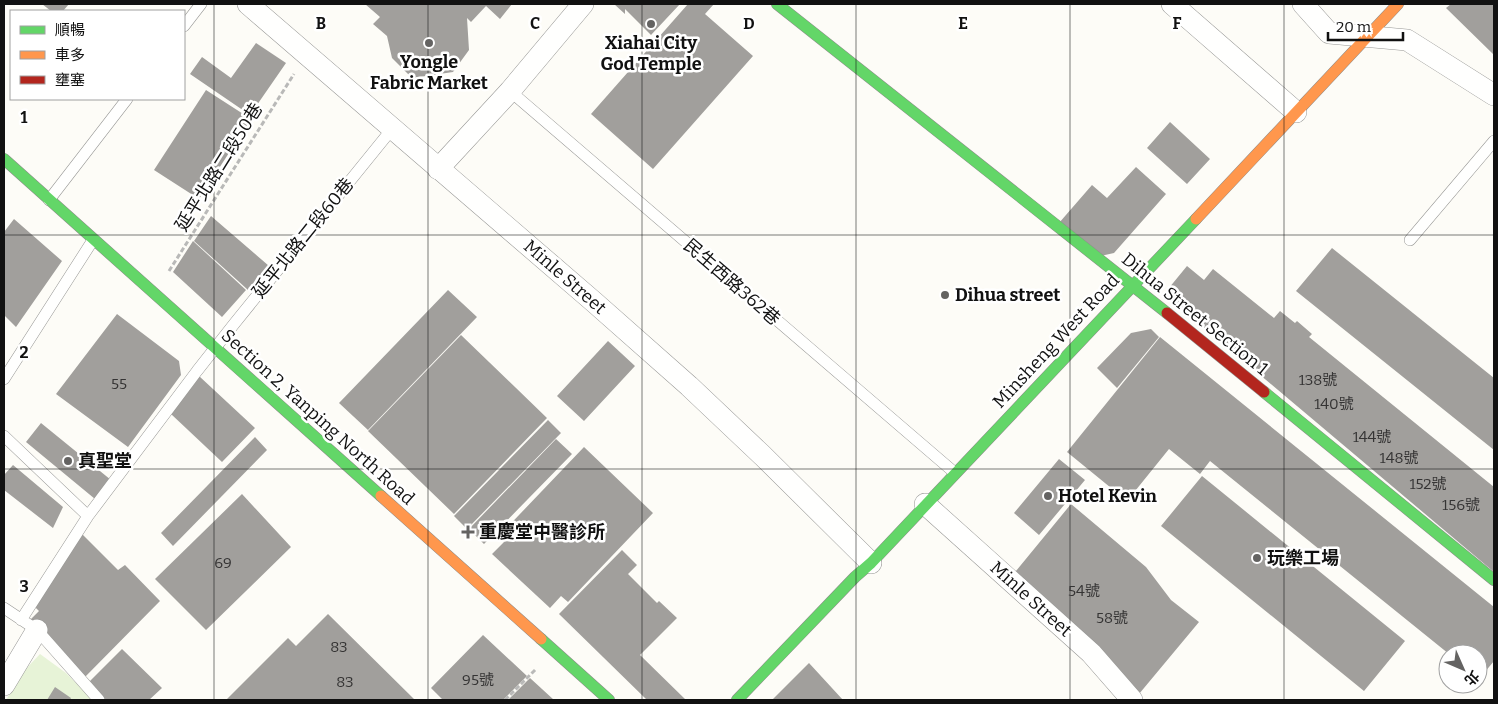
<svg xmlns="http://www.w3.org/2000/svg" width="1498" height="704" font-family="Bitter,'Noto Sans TC',serif">
<style>
.green{fill:#e7f3d7}
.building{fill:#a19f9c}
.lines{fill:none;stroke-linecap:round;stroke-linejoin:round}
.lane-casing{stroke:#979795;stroke-width:12}
.street-casing{stroke:#979795;stroke-width:22}
.fast-casing{stroke:#8e8d8b;stroke-width:12}
.slow-casing{stroke:#8e8d8b;stroke-width:12}
.jam-casing{stroke:#8e8d8b;stroke-width:12}
.path{stroke:#b9b9b8;stroke-width:3;stroke-dasharray:5 2.5;stroke-linecap:butt}
.lane{stroke:#fffffe;stroke-width:11}
.street{stroke:#fffffe;stroke-width:21}
.fast{stroke:#63d668;stroke-width:11}
.slow{stroke:#ff974d;stroke-width:11}
.jam{stroke:#b3261e;stroke-width:11}
.grid{fill:none;stroke:#111;stroke-width:1;stroke-opacity:0.55}
.poi-dot{fill:#646362;stroke:#fff;stroke-width:2}
.labels{text-anchor:middle;stroke-width:5;stroke-linejoin:round;paint-order:stroke}
.number-label{font-size:15px;fill:#353434}
.poi-label{font-size:18px;font-weight:bold;fill:#111;stroke:#fff;text-anchor:start}
.street-label{font-size:18px;fill:#111;stroke:#fff}
.grid-label{font-size:16px;text-anchor:middle;font-weight:bold;fill:#111;stroke:#fff;stroke-width:5;stroke-linejoin:round;paint-order:stroke}
</style>
<rect width="100%" height="100%" fill="#fdfcf7"/>
<path class="green" d="M40 654 66 673 93 700H6L23 672Z"/>
<path class="building" d="M42 4H69L63 11H51Z
M365 4H512L500 19 486 6 471 22 467 18 469 50 453 72 412 78 392 58 387 36 373 24 380 17Z
M614 4H680L651 35 625 9V14Z
M688 4H714L705 14 753 56 653 169 591 114Z
M1451 4H1494L1493 54 1446 8Z
M256 43 286 63 250 115 190 74 202 57 231 78Z
M206 90 251 119 199 199 154 170Z
M1170 122 1210 159 1187 184 1147 148Z
M1136 167 1166 194 1114 253 1096 257 1059 223 1092 185 1107 198Z
M211 216 269 266 248 290 194 241Z
M14 219 62 261 16 327 4 315V232Z
M193 241 246 290 222 317 173 272Z
M1332 248 1494 378V450L1296 291Z
M1187 266 1204 280 1213 269 1274 318 1280 311 1295 323 1297 321 1312 334 1309 337 1494 487V572L1164 294Z
M448 290 477 317 368 430 339 403Z
M117 314 179 361 181 375 128 447 56 394Z
M1151 329 1159 337 1117 388 1097 368 1131 333Z
M461 335 547 418 454 514 368 431Z
M1160 337 1494 607V661L1479 679 1478 678V654H1449L1210 461 1200 474 1169 449 1127 501 1067 452Z
M608 341 635 366 584 421 557 396Z
M199 376 255 428 222 462 171 414Z
M548 420 561 433 467 529 454 516Z
M41 423 111 480 95 499 26 442Z
M255 437 267 450 173 546 161 533Z
M556 439 572 454 484 544 469 529Z
M584 447 653 513 568 602 561 596 550 608 492 554 504 542 498 537Z
M1059 459 1085 480 1039 535 1014 513Z
M13 465 63 507 53 528 4 490V475Z
M1202 476 1405 641 1364 691 1161 526Z
M242 494 291 547 206 630 155 579Z
M1071 504 1146 567 1171 600 1199 622 1134 700 1011 577Z
M81 533 118 570 125 565 160 601 84 678 28 622 39 611 28 600Z
M622 550 637 565 628 574 657 603 659 601 677 618 640 655 686 700H647L559 614Z
M328 614 415 700H226L288 638 296 646Z
M483 635 527 676 503 700H443L431 688Z
M122 649 162 688 149 700H93L82 689Z
M809 663 843 700H772Z
M530 678 554 700H508Z
M55 687 71 698 70 700H47Z"/>
<g class="lines">
<g class="lane-casing">
<path id="lane" d="M184 26 201 4
M510 91 955 473
M49 200 127 99
M1410 240 1494 141
M4 379 93 240
M4 436 88 516
M4 608 37 630 99 700
M21 620 88 516 197 371 234 324 392 129"/>
</g>
<g class="street-casing">
<path id="street" d="M248 4 594 302 689 386 763 456 871 563
M1172 4 1296 112
M1303 4 1329 33 1407 40 1494 95
M438 169 510 91 583 4
M925 504 1091 653 1132 700
M4 685 37 630"/>
</g>
<g class="fast-casing">
<path id="fast" d="M777 4 1167 313
M4 159 381 496
M1264 392 1494 580
M541 639 609 700
M737 700 855 577 871 563 1196 219"/>
</g>
<g class="slow-casing">
<path id="slow" d="M1196 219 1398 4
M381 496 541 639"/>
</g>
<g class="jam-casing">
<path id="jam" d="M1167 313 1264 392"/>
</g>
<path class="path" d="M169 271 294 74
M505 700 536 669"/>
<use href="#lane" class="lane"/>
<use href="#street" class="street"/>
<use href="#fast" class="fast"/>
<use href="#slow" class="slow"/>
<use href="#jam" class="jam"/>
</g>
<path class="grid" d="M214 4V700M428 4V700M642 4V700M856 4V700M1070 4V700M1284 4V700M4 235H1494M4 469H1494"/>
<g class="poi-dot">
<circle cx="651" cy="24" r="5"/>
<circle cx="429" cy="43" r="5"/>
<circle cx="945" cy="295" r="5"/>
<circle cx="68" cy="461" r="5"/>
<circle cx="1048" cy="496" r="5"/>
<path d="M465.5 524.5h5v5h5v5h-5v5h-5v-5h-5v-5h5z"/>
<circle cx="1257" cy="558" r="5"/>
</g>
<g class="labels">
<g class="number-label">
<text x="1318" y="385">138號</text>
<text x="119" y="389">55</text>
<text x="1334" y="409">140號</text>
<text x="1372" y="442">144號</text>
<text x="1399" y="463">148號</text>
<text x="1428" y="489">152號</text>
<text x="1461" y="510">156號</text>
<text x="223" y="568">69</text>
<text x="1084" y="596">54號</text>
<text x="1112" y="623">58號</text>
<text x="339" y="652">83</text>
<text x="478" y="685">95號</text>
<text x="345" y="687">83</text>
</g>
<g class="poi-label">
<text x="651" y="49" text-anchor="middle">Xiahai City<tspan x="651" dy="21">God Temple</tspan></text>
<text x="429" y="68" text-anchor="middle">Yongle<tspan x="429" dy="21">Fabric Market</tspan></text>
<text x="955" y="301">Dihua street</text>
<text x="78" y="467">真聖堂</text>
<text x="1058" y="502">Hotel Kevin</text>
<text x="479" y="538">重慶堂中醫診所</text>
<text x="1267" y="564">玩樂工場</text>
</g>
<g class="street-label">
<text transform="translate(219 167) rotate(-58)" y="6">延平北路二段50巷</text>
<text transform="translate(303 238) rotate(-51)" y="6">延平北路二段60巷</text>
<text transform="translate(565 277) rotate(41)" y="6">Minle Street</text>
<text transform="translate(732 282) rotate(41)" y="6">民生西路362巷</text>
<text transform="translate(1195 314) rotate(39)" y="6">Dihua Street Section 1</text>
<text transform="translate(1056 341) rotate(-47)" y="6">Minsheng West Road</text>
<text transform="translate(318 417) rotate(42)" y="6">Section 2, Yanping North Road</text>
<text transform="translate(1031 599) rotate(42)" y="6">Minle Street</text>
</g>
</g>
<g class="grid-label">
<text x="321" y="29">B</text>
<text x="535" y="29">C</text>
<text x="749" y="29">D</text>
<text x="963" y="29">E</text>
<text x="1177" y="29">F</text>
<text x="24" y="123">1</text>
<text x="24" y="358">2</text>
<text x="24" y="592">3</text>
</g>
<rect width="1498" height="704" fill="none" stroke="#111111" stroke-width="10"/>
<rect x="10" y="10" width="175" height="90" fill="#ffffff" stroke="#a0a0a0"/>
<rect x="20" y="26" width="25" height="8" fill="#63d668" stroke="#a0a0a0"/>
<text x="55" y="35" font-size="15" fill="#111111">順暢</text>
<rect x="20" y="51" width="25" height="8" fill="#ff974d" stroke="#a0a0a0"/>
<text x="55" y="60" font-size="15" fill="#111111">車多</text>
<rect x="20" y="76" width="25" height="8" fill="#b3261e" stroke="#a0a0a0"/>
<text x="55" y="85" font-size="15" fill="#111111">壅塞</text>
<g transform="translate(1463 669) rotate(135)"><circle r="24" fill="#ffffff" stroke="#a0a0a0"/>
<path d="M0-4L9 19L0 12L-9 19Z" fill="#646362"/>
<text y="-8" font-size="14" font-weight="bold" text-anchor="middle" fill="#111111">北</text>
</g>
<path d="M1328 32v8h75v-8" fill="none" stroke="#111111" stroke-width="2.5"/>
<text x="1336" y="32" font-size="15" fill="#111111" stroke="#ffffff" stroke-width="4" paint-order="stroke">20 m</text>
</svg>
